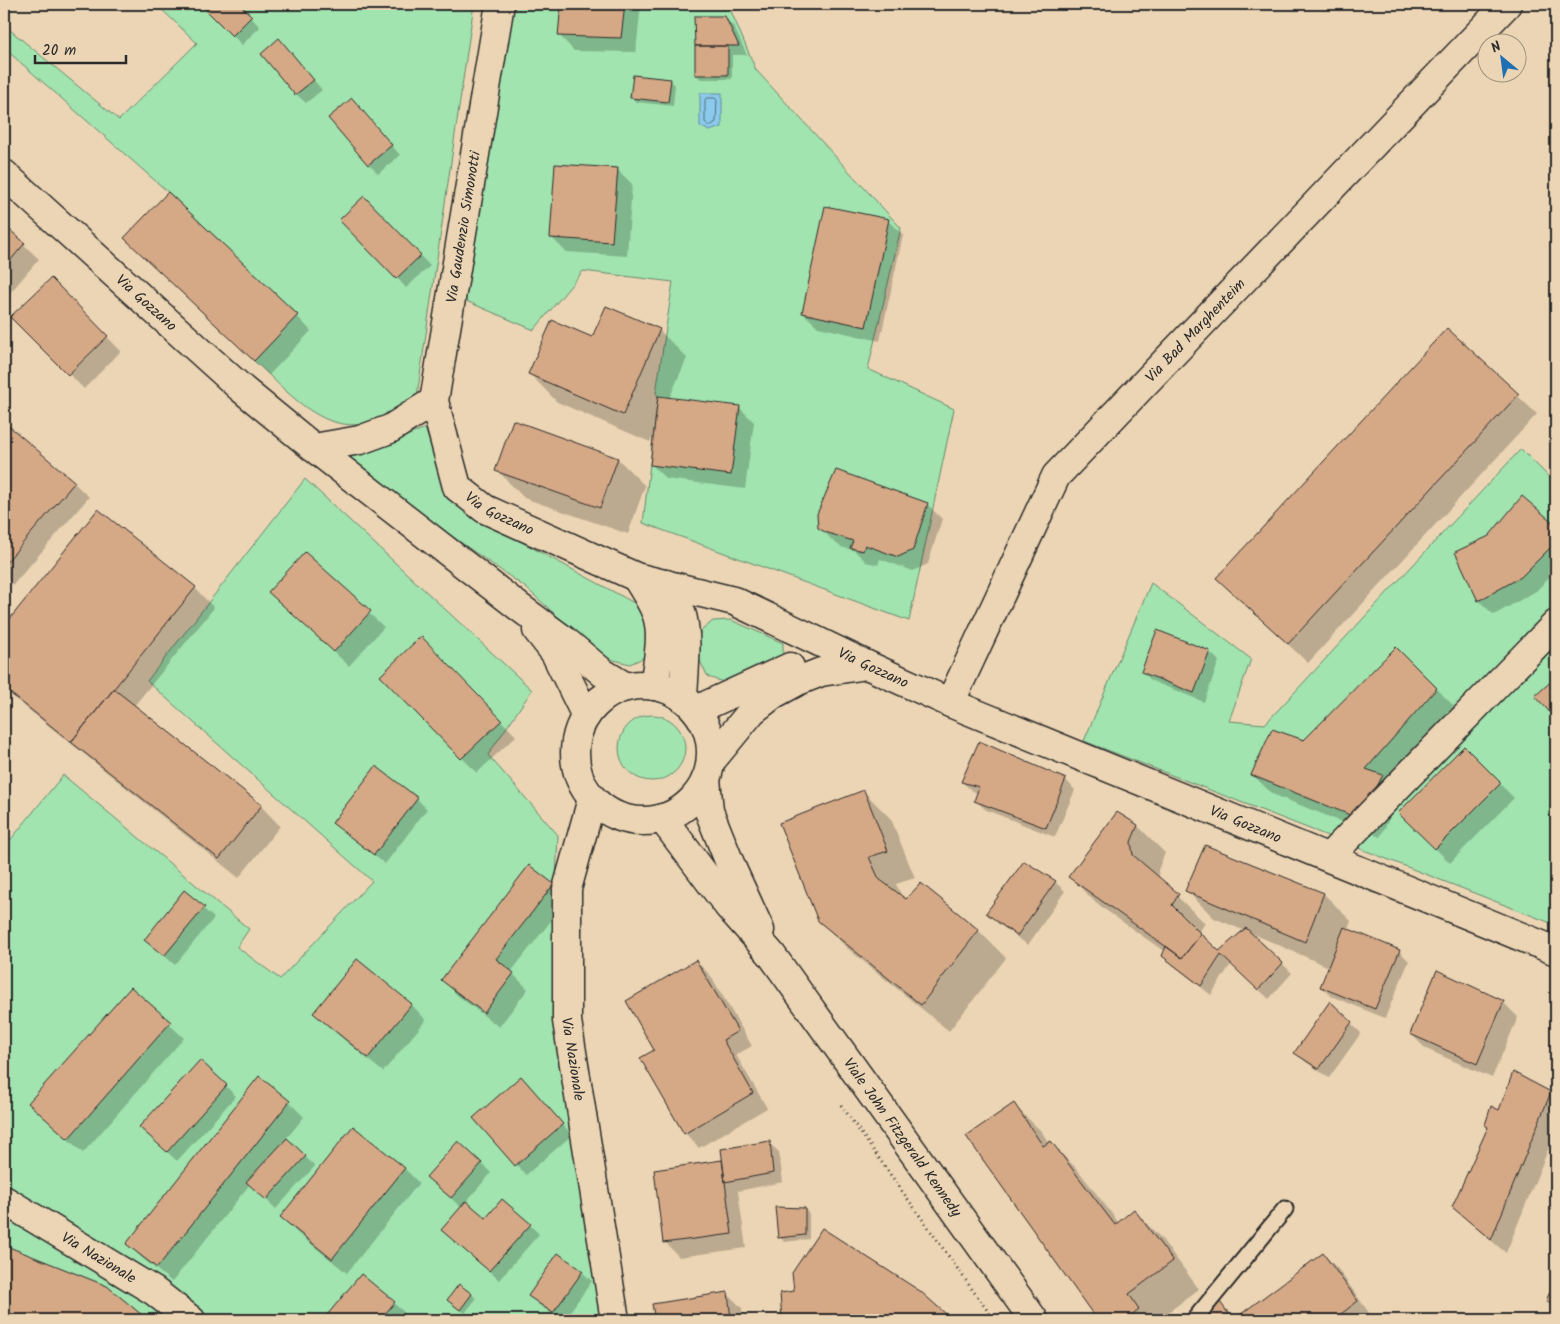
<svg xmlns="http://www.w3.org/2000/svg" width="1560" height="1324" font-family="Kalam,sans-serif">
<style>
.green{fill:#a1e4af;stroke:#66886d}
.water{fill:#8bcaec;stroke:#658a9f}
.shadow{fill:#0003}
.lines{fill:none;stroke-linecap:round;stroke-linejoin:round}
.shore{stroke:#516b78;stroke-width:1}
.building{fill:#d5a886;stroke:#2b2b2b}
.lane-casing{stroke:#2b2b2b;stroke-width:19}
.street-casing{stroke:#2b2b2b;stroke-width:31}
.secondary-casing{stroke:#2b2b2b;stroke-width:31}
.path{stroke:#2b2b2b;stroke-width:3;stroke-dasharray:1 4;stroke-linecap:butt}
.lane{stroke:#ecd5b4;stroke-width:15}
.street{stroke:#ecd5b4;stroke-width:28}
.secondary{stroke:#ecd5b4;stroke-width:28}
.labels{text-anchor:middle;stroke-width:4;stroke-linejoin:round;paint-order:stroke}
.street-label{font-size:15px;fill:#2b2b2b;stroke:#ecd5b4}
</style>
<rect width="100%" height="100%" fill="#ecd5b4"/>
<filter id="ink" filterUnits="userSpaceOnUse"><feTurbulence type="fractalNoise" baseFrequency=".02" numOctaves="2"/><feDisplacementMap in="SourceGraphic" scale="10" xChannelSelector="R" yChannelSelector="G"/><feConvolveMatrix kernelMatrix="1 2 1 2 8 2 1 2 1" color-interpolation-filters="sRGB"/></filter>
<g filter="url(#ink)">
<path class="green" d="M156 4H474L417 396C402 412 398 413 378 420 325 440 290 393 254 361L297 315 168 192 4 48V25L119 120 197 43Z
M499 4H728L756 70 901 228 868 369 954 409 909 621 643 523 658 396 656 393 673 282 583 271 534 330 452 295Z
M425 428 445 488 470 514 638 605 656 635 643 658 630 664 598 656 578 635 525 587 450 535 348 458 386 445Z
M1521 449 1556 484V925L1084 741 1151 583 1251 659 1229 721 1265 724Z
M305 479 532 690 488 755 558 835 553 945 579 1143 595 1284 603 1320H194L4 1198V848L63 775 249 929 237 947 280 979 372 881 147 681Z
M731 620 783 643V654C769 663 748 679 731 682 723 683 715 679 708 677L694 649 695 642 702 630 713 621Z
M619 748a33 33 0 1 1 66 0a33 33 0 1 1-66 0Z
M4 1203 187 1320H4Z"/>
<path class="water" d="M700 93H722V127L709 131 700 126Z"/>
<path class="shadow" d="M201 4H238L260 27 242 45Z
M562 4H641L636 52 574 51 560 36Z
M724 17 734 27 747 55H732V79H701L696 75Z
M289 50 322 90 306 103 296 94Z
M670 80 675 85 673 106 636 102 632 98Z
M352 100 400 155 378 174 369 164Z
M617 169 632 184 627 256 566 252 551 237Z
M374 207 430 266 406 288 397 278Z
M888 221 903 235 880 341 818 327 803 313Z
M4 226 39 259 4 300Z
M140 252 297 316 311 331 269 375Z
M51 280 121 351 84 389 12 317Z
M607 308 659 330 687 358 669 399 739 407 754 422 745 489 666 479 651 464 654 432 650 442 557 402 530 374 593 339Z
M1447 330 1537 414 1308 663 1237 597Z
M10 428 74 483 89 497 13 585 4 577V435Z
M618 459 645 486 628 534 524 498 497 470Z
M1522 498 1556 527V571L1536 591 1494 615 1479 601 1457 553 1490 537Z
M927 504 942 519 928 564 913 571 880 559 878 565 866 562 855 551 841 547 834 542 819 527Z
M98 511 195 588 214 608 134 706 261 806 280 826 239 878 4 690V628Z
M305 554 384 627 349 666 269 592Z
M1396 649 1456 708 1401 796 1380 837 1272 794 1253 775 1304 742Z
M1210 652 1219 661 1204 702 1152 681 1142 672Z
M436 653 516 736 477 773 382 676Z
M1464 748 1514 798 1450 863 1400 813Z
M376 768 417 799 427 809 385 864 344 832 334 823Z
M1066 780 1075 790 1055 837 986 810 976 801 978 793 972 791 962 782Z
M863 791 891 819 915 878 896 884 902 897 906 901 921 884 979 931 1006 958 949 1031 847 948 819 920Z
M1138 826 1165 853 1158 870 1160 880 1205 923 1198 934 1219 953 1245 931 1214 918 1187 891 1324 894 1351 921 1348 930 1399 951 1409 961 1385 1018 1331 996 1321 986 1329 967 1251 933 1292 973 1269 999 1231 964 1211 995 1173 965 1163 956 1165 952 1097 904 1070 877Z
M1055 882 1065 891 1028 945 997 923 988 913Z
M553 885 568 899 511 972 528 989 499 1027 457 995 443 980Z
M184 892 214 918 175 965 146 940Z
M357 961 412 1005 426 1020 383 1072 329 1027 314 1013Z
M696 961 711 976 752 1046 736 1055 767 1108 699 1148 685 1133 656 1050Z
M131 989 184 1038 83 1153 29 1103Z
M1503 1002 1518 1017 1492 1078 1426 1049 1411 1034Z
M1330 1003 1361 1033 1329 1078 1306 1062 1296 1053Z
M200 1062 236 1096 177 1161 151 1137Z
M531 1088 572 1135 526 1175 475 1118Z
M1550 1093 1556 1099V1130L1506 1253 1469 1222 1454 1207 1500 1111Z
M289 1102 304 1117 286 1139 315 1166 276 1209 250 1184 172 1282 142 1258 128 1244Z
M1014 1105 1042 1132 1049 1144 1051 1143 1078 1170 1119 1223 1134 1211 1161 1238 1199 1289 1158 1320H1098L968 1136Z
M769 1143 779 1152 783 1182 738 1191 746 1248 679 1257 665 1242 722 1162 724 1164Z
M481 1163 491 1173 466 1202 486 1220 530 1225 539 1234 499 1280 453 1239 462 1208 438 1187Z
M405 1169 419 1183 347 1273 296 1232 282 1217Z
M805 1209 809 1214V1239L784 1242 780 1237Z
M4 1246 107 1287 146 1320H4Z
M1323 1254 1338 1269 1372 1317 1367 1320H1235Z
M582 1272 592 1281 564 1320H561L539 1305 530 1295Z
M361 1276 404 1312 397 1320H325Z
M1556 1280V1309L1548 1301Z
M727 1293 742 1308 743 1320H656L653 1305Z
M472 1294 476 1299 465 1313 453 1304Z
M781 1294 945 1315 951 1320H783Z
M1218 1301 1228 1311 1234 1320H1206Z"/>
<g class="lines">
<path class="shore" d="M707 98H715L717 100 716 122 710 126 705 122V100Z"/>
</g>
<path class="building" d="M200 4H239L252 16 232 36Z
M561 4H625L621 38 558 36Z
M694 16H725L739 46H695Z
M279 38 314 80 295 95 261 54Z
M695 46H728V75H695Z
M633 75 671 79 668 102 630 98Z
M352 98 392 145 368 165 328 118Z
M555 164 618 168 612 242 550 238Z
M168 192 298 315 254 361 124 238Z
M364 196 421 255 396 279 339 220Z
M825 206 889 219 866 327 802 313Z
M4 225 25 243 4 268Z
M51 278 108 336 68 375 10 317Z
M606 306 660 329 623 415 528 374 552 320 592 337Z
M1447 328 1519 394 1288 644 1216 578Z
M658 396 740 406 731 475 650 465Z
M513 420 618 458 600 508 495 471Z
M9 426 75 482 4 565V433Z
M836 470 928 503 913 550 898 557 865 545 863 551 850 548 853 541 825 532 818 528 817 514Z
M1522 496 1556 525V542L1521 577 1478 601 1455 552 1489 536Z
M98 509 196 587 71 742 4 688V626Z
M305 552 371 611 334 652 268 592Z
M1157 630 1210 651 1194 693 1141 672Z
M421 636 502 720 461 759 380 676Z
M1396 647 1437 688 1366 769 1383 775 1360 819 1251 775 1272 729 1304 740Z
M1556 677V719L1535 696Z
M114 689 262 805 219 859 71 742Z
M979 741 1066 779 1046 828 974 801 979 787 961 782Z
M1464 746 1501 783 1435 849 1398 813Z
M376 766 418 798 374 855 332 823Z
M864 790 888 851 869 857 879 879 906 899 921 883 979 930 921 1005 818 921 779 823Z
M1117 812 1138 825 1131 842 1133 855 1179 894 1172 905 1201 934 1182 958 1068 877Z
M1205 845 1324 893 1305 942 1185 891Z
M1024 861 1056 881 1017 936 986 913Z
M529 865 554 884 496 959 514 973 484 1013 441 980Z
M184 890 205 907 164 956 144 940Z
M1344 927 1400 950 1375 1009 1320 987Z
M1246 928 1283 963 1258 990 1221 955 1201 986 1162 956 1166 946 1182 958 1201 934 1219 951Z
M357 959 412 1004 368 1058 313 1013Z
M696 960 738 1031 723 1040 753 1093 684 1134 640 1058 654 1050 626 1001Z
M1437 970 1504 1001 1477 1064 1410 1034Z
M131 987 171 1022 68 1139 28 1103Z
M1330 1001 1352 1022 1319 1069 1294 1053Z
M200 1060 227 1085 167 1152 139 1127Z
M1513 1072 1551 1092 1491 1240 1452 1207 1488 1127 1485 1125 1491 1106 1499 1110Z
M259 1076 290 1101 157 1268 126 1244Z
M521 1076 563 1124 515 1166 473 1118Z
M1014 1103 1043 1146 1051 1141 1115 1225 1134 1209 1173 1261 1129 1294 1139 1309 1125 1320H1097L966 1136Z
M353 1126 405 1168 332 1259 280 1217Z
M287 1138 306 1156 266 1200 246 1182Z
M458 1141 482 1163 451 1198 426 1177Z
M770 1141 773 1173 725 1182 721 1149Z
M722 1160 732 1234 663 1243 654 1170Z
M502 1199 531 1224 489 1271 441 1230 466 1201 486 1218Z
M775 1207 805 1208V1235L778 1238Z
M822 1228 920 1291 946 1314 951 1320H782L780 1293 794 1291 792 1273Z
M4 1245 107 1286 148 1320H4Z
M558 1253 583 1271 553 1313 528 1296Z
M1323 1253 1358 1301 1333 1320H1233Z
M361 1274 395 1302 380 1320H323Z
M1556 1277V1305L1546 1301Z
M459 1284 472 1294 460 1310 447 1300Z
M728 1292 731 1320H655L652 1304Z
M1218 1299 1233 1320H1204Z"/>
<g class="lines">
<g class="lane-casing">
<path id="lane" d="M1194 1320 1285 1209"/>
</g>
<g class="street-casing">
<g id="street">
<path d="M314 448 360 440 390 429 434 401"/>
<path id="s1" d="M950 703 1056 476 1507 4"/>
<path id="s2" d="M592 799 567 889V1021L615 1320"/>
<path d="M1329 857 1556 624"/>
<path id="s3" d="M4 1200 154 1291 191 1320"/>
</g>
</g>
<g class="secondary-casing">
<g id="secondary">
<path id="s4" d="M500 4 434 401 457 487 485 509 636 577 734 601 867 665 955 705 1556 951"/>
<path id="s5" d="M4 174 242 389 314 448 519 607 564 640 603 673 626 687"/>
<path d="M636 577C644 590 654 604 658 619 663 640 657 664 654 686"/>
<path d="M666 584C672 593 677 602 681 612 689 636 684 672 683 698"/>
<path d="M537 630 555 653 586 716"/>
<circle cx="643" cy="753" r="68"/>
<path d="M696 710 790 667"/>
<path d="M711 761 752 711 774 694 798 681 821 672 867 665"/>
<path d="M706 779 709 811 733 871 760 930"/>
<path id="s6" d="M662 818 729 907 771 954 1034 1320"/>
</g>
</g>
<path class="path" d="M841 1105 994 1320"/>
<use href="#lane" class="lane"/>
<use href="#street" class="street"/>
<use href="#secondary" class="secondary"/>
</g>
</g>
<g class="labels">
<g class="street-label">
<text transform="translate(463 227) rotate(-81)" y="5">Via Gaudenzio Simonotti</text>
<text dy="5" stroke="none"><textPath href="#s5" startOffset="192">Via Gozzano</textPath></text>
<text dy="5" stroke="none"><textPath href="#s1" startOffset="452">Via Bad Marghenteim</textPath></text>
<text dy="5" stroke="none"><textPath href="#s4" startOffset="542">Via Gozzano</textPath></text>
<text dy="5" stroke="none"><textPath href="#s4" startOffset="948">Via Gozzano</textPath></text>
<text dy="5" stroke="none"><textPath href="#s4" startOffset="1352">Via Gozzano</textPath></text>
<text dy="5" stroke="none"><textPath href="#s2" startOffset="264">Via Nazionale</textPath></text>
<text dy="5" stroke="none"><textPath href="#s6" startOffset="400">Viale John Fitzgerald Kennedy</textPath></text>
<text dy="5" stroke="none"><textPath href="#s3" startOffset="111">Via Nazionale</textPath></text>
</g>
</g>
<rect width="1560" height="1324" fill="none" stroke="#ecd5b4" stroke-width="20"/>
<rect x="10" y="10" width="1540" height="1304" fill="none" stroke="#2b2b2b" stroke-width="2" filter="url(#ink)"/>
<g transform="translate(1502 58) rotate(331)"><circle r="24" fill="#ecd5b4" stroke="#9f917d"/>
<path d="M0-4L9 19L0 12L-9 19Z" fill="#1f6fb2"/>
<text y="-8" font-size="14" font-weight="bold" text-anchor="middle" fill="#2b2b2b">N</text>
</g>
<path d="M35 55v8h91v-8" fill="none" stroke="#2b2b2b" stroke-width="2.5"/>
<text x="42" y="55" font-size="15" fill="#2b2b2b" stroke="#ecd5b4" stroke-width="4" paint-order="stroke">20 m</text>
</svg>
